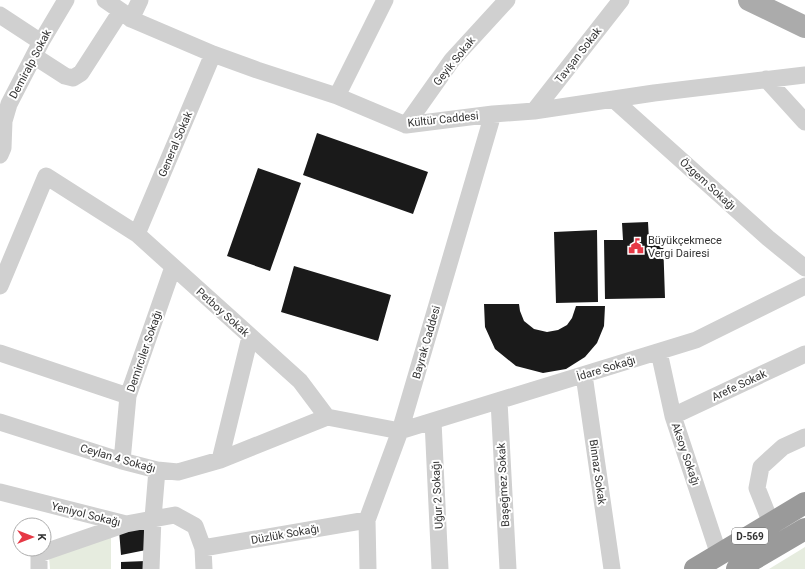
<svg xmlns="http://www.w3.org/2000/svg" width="805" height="569" font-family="Roboto,sans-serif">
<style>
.green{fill:#e6ecdf}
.building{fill:#1a1a1a}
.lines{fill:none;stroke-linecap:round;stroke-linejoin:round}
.minor{stroke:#d0d0d0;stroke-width:17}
.major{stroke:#ababab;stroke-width:22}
.highway{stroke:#9a9a9a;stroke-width:22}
.labels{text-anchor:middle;stroke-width:4;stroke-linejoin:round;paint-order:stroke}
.shield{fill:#fff;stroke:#707070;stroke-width:1}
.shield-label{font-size:10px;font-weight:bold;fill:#333}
.street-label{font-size:11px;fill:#333;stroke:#fff}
.poi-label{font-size:11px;fill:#333;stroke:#fff;text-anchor:start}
</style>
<rect width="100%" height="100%" fill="#fff"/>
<path class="green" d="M111 535V569H50L49 557Z
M805 547V569H769Z"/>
<path class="building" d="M317 133 428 172 413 214 303 175Z
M258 168 301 183 270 271 227 256Z
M648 222 649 240 663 239 665 298 605 299 604 240H623L622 223Z
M597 230 598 302 556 303 554 232Z
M294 266 391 295 378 341 281 312Z
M484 304H519L520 311 524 321 534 329 547 332 558 330 567 325 572 318 576 306H605L604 326 597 343 585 357 566 369 543 373 516 366 495 349 485 327Z
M145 526 146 550 121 555 119 530Z
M146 561V569H121V562Z"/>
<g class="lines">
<path class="minor" d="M105 0 121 11 131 19 213 54 257 70 337 96 406 125 493 114 534 111 654 93 805 75
M0 15 41 42
M131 19 140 0
M34 56 65 76 73 78 81 73 121 11
M766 79 805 122
M337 96 385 0
M613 99 768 238 805 268
M534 111 621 0
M406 125 452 60 507 0
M0 155 3 148 4 121 9 104 41 42 66 0
M137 234 213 54
M0 286 46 176 137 234 300 381 327 417 400 431 696 340 805 286
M659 352 673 416 719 555
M0 353 128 396
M584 375 612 569
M499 401 508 569
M673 416 805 354
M433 421 440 569
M0 422 122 461 157 470 178 472 220 460 327 417
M220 460 250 337
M122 461 128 396 173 267
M0 492 126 524 175 515 195 526 203 548 204 569
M771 523 757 488 761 467 783 447 805 437
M203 548 367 520
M39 569V554L126 524
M151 569 153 518 157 470
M368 569 367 520 400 431 493 114"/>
<path class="major" d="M749 0 805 27"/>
<path class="highway" d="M695 569 805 503
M737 569 805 529"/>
</g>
<defs>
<g id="civic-bare" transform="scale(1.2)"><path d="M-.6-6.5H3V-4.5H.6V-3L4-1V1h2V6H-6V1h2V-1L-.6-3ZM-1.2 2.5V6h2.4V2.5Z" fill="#e63946" stroke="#fff" stroke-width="2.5" paint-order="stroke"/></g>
</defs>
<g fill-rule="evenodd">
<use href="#civic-bare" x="636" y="246"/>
</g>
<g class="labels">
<rect class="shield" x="732" y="528" width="36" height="16" rx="3"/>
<g class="shield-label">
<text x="750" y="540">D-569</text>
</g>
<g class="street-label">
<text transform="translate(578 55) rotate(-52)" y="4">Tavşan Sokak</text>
<text transform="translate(454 61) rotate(-51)" y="4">Geyik Sokak</text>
<text transform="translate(30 64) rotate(-62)" y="4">Demiralp Sokak</text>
<text transform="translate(443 119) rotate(-6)" y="4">Kültür Caddesi</text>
<text transform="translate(175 144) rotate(-67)" y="4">General Sokak</text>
<text transform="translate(708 184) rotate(42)" y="4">Özgem Sokağı</text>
<text transform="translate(223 312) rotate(42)" y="4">Petboy Sokak</text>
<text transform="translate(426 342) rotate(-74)" y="4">Bayrak Caddesi</text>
<text transform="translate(144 351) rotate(-71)" y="4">Demirciler Sokağı</text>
<text transform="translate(606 368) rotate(-17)" y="4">İdare Sokağı</text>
<text transform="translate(739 385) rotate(-25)" y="4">Arefe Sokak</text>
<text transform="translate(686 454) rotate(71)" y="4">Aksoy Sokağı</text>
<text transform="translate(118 458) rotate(16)" y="4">Ceylan 4 Sokağı</text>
<text transform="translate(598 472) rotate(82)" y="4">Binnaz Sokak</text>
<text transform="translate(503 485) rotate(-93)" y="4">Başeğmez Sokak</text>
<text transform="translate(437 495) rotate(-93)" y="4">Uğur 2 Sokağı</text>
<text transform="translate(86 514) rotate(14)" y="4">Yeniyol Sokağı</text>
<text transform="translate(285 534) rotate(-10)" y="4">Düzlük Sokağı</text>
</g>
<g class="poi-label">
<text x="648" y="244">Büyükçekmece<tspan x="648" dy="13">Vergi Dairesi</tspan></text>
</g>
</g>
<g transform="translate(32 537) rotate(90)"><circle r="19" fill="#ffffff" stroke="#adadad"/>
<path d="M0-3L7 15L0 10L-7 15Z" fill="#e63946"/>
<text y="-6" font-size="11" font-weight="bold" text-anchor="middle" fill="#333333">K</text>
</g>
</svg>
